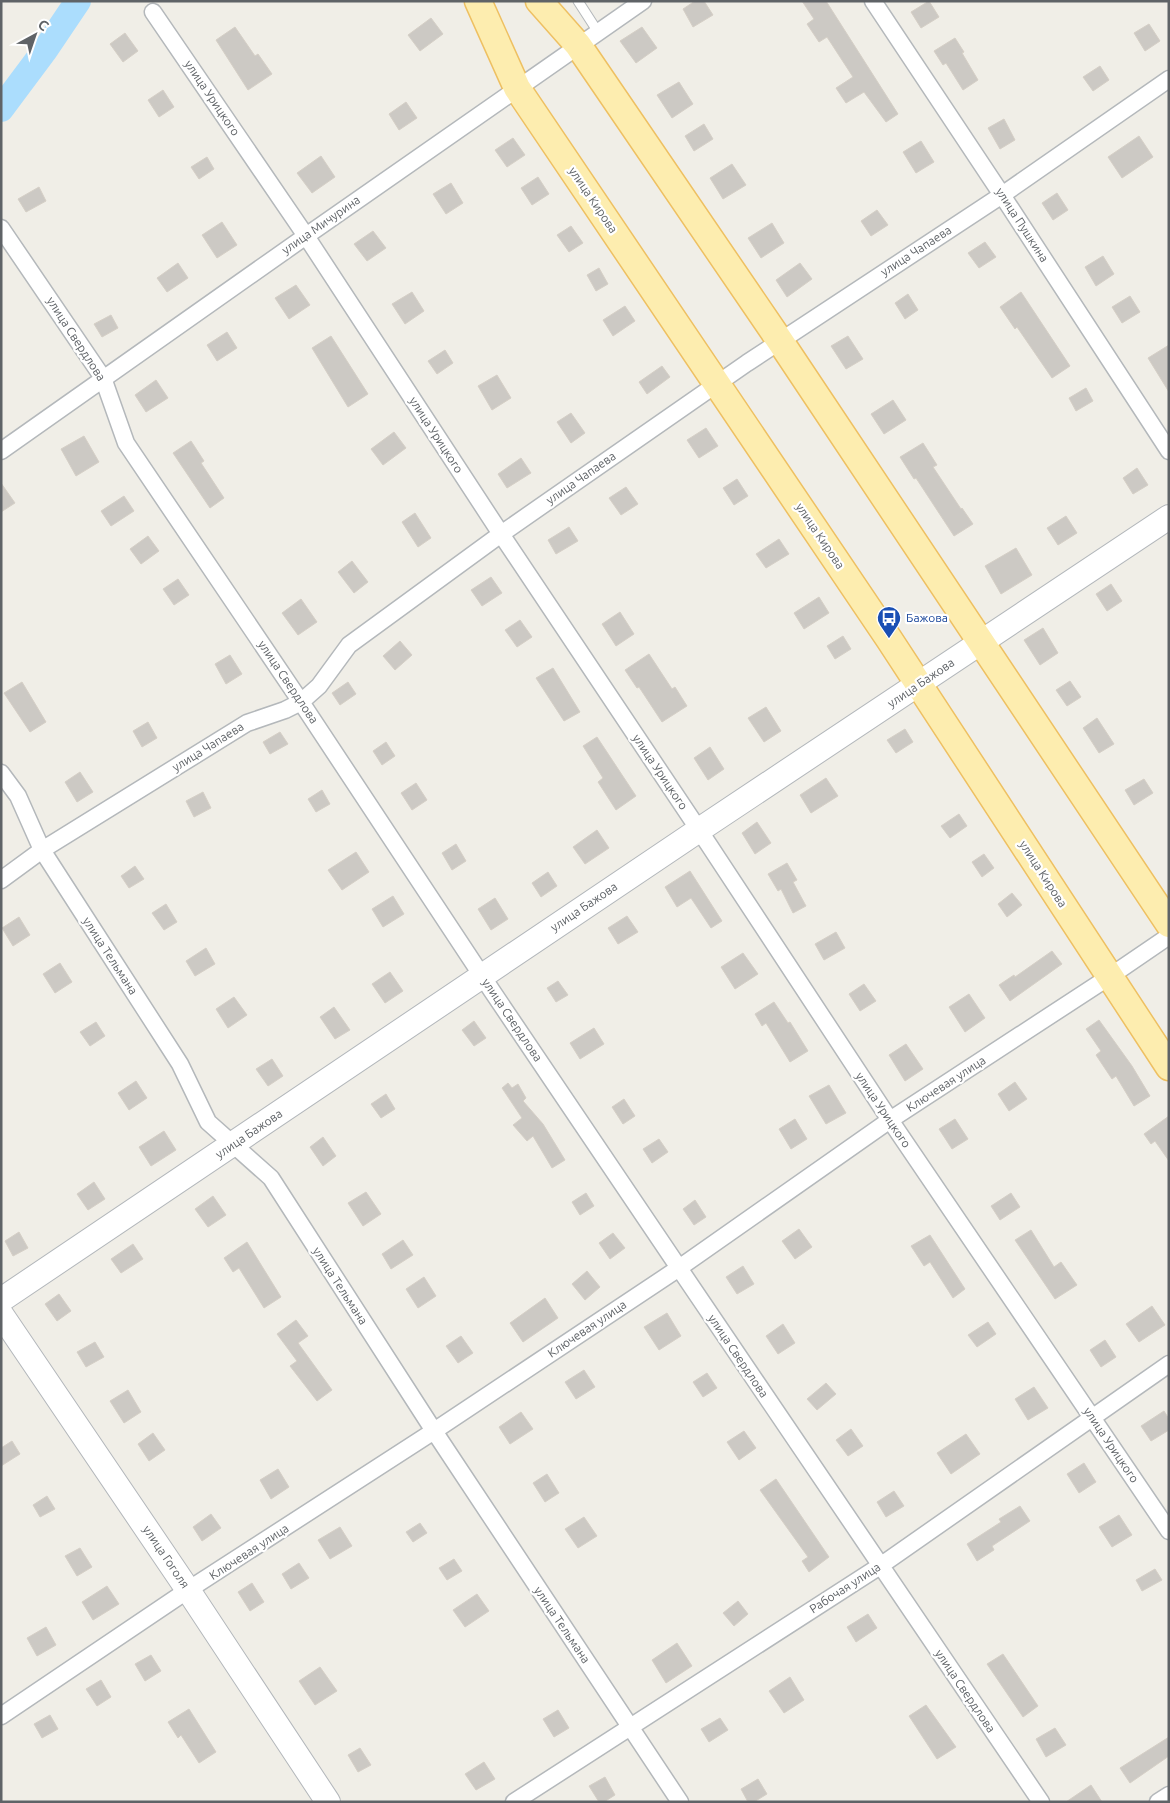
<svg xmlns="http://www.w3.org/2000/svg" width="1170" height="1803" font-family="Ubuntu,sans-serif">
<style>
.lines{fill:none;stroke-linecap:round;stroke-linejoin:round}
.river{stroke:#abddfd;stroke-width:26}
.building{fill:#ccc9c4;stroke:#d5cfc6}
.lane-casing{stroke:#b4b8bb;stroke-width:11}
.street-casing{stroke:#b4b8bb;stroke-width:19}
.secondary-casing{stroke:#b3b7bb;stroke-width:26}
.primary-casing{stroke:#eec062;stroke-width:29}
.lane{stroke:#fff;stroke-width:9}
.street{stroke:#fff;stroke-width:16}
.secondary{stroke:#fff;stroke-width:24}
.primary{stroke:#fdedaf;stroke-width:26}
.labels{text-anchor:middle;stroke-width:4.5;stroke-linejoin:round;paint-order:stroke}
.street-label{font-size:12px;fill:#5f6367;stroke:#fff}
.transit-label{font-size:12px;fill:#164399;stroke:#fff;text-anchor:start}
</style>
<rect width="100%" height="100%" fill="#f0eee7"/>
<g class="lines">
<path class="river" d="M1 109 45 50 78 1"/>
</g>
<path class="building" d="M695 1H704L713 15 693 27 683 9Z
M802 1H826L898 114 886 122 864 92 846 103 836 88 853 77 827 37 819 42 807 24 814 19Z
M929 1 939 17 921 28 911 12Z
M431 18 443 34 420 51 408 35Z
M1149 24 1160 41 1145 51 1134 33Z
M235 27 255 56 258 54 272 74 248 90 216 40Z
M642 27 657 48 636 63 620 41Z
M125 33 138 51 123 62 110 44Z
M955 38 964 52 962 53 978 80 963 90 946 63 943 65 934 51Z
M1100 66 1109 80 1093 91 1083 77Z
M679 82 693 104 672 118 657 95Z
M163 90 174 107 159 117 148 100Z
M406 102 417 118 399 130 389 114Z
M1004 119 1015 140 1000 149 988 128Z
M704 124 713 139 694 151 685 136Z
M1139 136 1153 157 1122 178 1108 157Z
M513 138 525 155 507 167 495 150Z
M921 141 934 162 916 173 903 152Z
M321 156 335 177 312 193 297 173Z
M207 157 214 169 199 179 191 167Z
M732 164 746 185 723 199 710 178Z
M538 177 549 194 532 205 521 188Z
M451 183 463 203 446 214 433 194Z
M39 187 46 201 26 212 18 199Z
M1057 193 1068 210 1053 220 1042 203Z
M877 210 888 225 871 236 861 221Z
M222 222 237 245 217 258 202 235Z
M772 223 784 243 761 258 748 238Z
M571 226 583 243 569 252 557 235Z
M373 231 386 248 367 261 354 244Z
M985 242 996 257 979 268 968 253Z
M1103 256 1114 274 1096 286 1085 267Z
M178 263 188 278 167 292 157 278Z
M800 263 812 279 787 297 776 280Z
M599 268 608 284 596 291 587 275Z
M296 285 310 305 289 319 275 298Z
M412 292 424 311 405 324 392 304Z
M1021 292 1070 366 1052 378 1017 327 1015 329 1000 307Z
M908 294 918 310 905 319 895 303Z
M1130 296 1140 312 1122 323 1112 307Z
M625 306 635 321 613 336 603 320Z
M111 315 118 328 102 337 94 324Z
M227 332 237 348 217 361 207 345Z
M331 336 368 394 348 407 312 348Z
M848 336 863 359 846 369 831 346Z
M1169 345V392L1148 358Z
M445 350 453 363 437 374 428 361Z
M662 366 670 377 647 394 639 382Z
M497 375 511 398 492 410 478 386Z
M156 380 168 398 146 412 135 395Z
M1086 388 1093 401 1076 411 1069 398Z
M893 400 906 420 884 434 871 414Z
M571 413 585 433 571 443 557 422Z
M706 428 718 446 699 458 687 440Z
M394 432 406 448 383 465 371 449Z
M84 436 99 462 76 476 61 449Z
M191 441 204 461 201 463 224 498 210 508 173 453Z
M923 443 937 465 933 467 961 509 962 508 973 524 954 536 916 478 914 479 900 457Z
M521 458 531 473 507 488 498 474Z
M1137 468 1148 485 1133 494 1123 478Z
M737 479 748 496 734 505 723 488Z
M1 483 15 503 1 512Z
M626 487 638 504 621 515 609 498Z
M124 496 134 511 111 526 101 511Z
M415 513 431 538 418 547 402 522Z
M1066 516 1077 533 1058 545 1047 528Z
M569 527 578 541 556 554 548 540Z
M148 536 159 551 141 564 130 549Z
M779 539 789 554 766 568 756 554Z
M1016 548 1032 575 1001 594 985 566Z
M352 561 368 582 354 593 338 572Z
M491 577 502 593 482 606 471 590Z
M178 579 189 595 174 605 163 589Z
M1111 584 1122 601 1107 611 1096 594Z
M819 597 829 613 804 629 794 613Z
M301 599 317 622 298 635 282 613Z
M620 612 634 634 616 646 602 624Z
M520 620 532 637 517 647 505 630Z
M1043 628 1058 653 1040 665 1024 640Z
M843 636 851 649 835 659 827 646Z
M400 641 412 655 395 670 383 656Z
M649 654 672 689 675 687 687 706 662 722 639 687 637 688 625 670Z
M230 655 242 674 226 684 215 664Z
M553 668 580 712 564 721 536 678Z
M1070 681 1081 697 1067 706 1056 690Z
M22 682 46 722 30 732 4 693Z
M348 682 356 694 340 705 332 693Z
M766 707 781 731 764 742 748 718Z
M1097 718 1114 744 1099 753 1083 728Z
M148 722 157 738 142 747 133 731Z
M905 729 913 742 896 753 887 740Z
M280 732 288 744 270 754 263 742Z
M597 737 636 796 616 810 598 782 603 778 583 746Z
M386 742 395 756 382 765 373 751Z
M710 747 724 769 708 780 694 758Z
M80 772 93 792 77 802 65 782Z
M826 778 838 796 811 813 800 795Z
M1144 779 1153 793 1134 805 1125 790Z
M416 783 427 800 412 810 401 793Z
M322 790 330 804 316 812 308 799Z
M203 792 211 808 194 817 186 801Z
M959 814 967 826 950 838 941 826Z
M757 822 771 843 755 854 742 833Z
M597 830 609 848 585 864 573 847Z
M456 844 466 861 452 870 442 853Z
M356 852 369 872 342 890 328 870Z
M984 854 994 868 982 877 972 862Z
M787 863 797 880 793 882 806 906 793 913 781 889 778 891 768 874Z
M135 866 144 879 129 888 121 876Z
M690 871 722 921 711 928 691 898 677 907 665 887Z
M548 872 557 886 541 897 532 883Z
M1012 893 1022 905 1007 917 998 904Z
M393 896 404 914 383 927 372 909Z
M495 898 508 919 491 930 478 909Z
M166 904 177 922 164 930 152 913Z
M627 916 638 932 618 944 608 928Z
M19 917 30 935 13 946 2 928Z
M836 932 845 948 824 960 815 944Z
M206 948 215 964 195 976 186 961Z
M1052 951 1062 964 1010 1001 999 985 1014 975 1015 977Z
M743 953 758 974 735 989 721 967Z
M60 963 72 982 55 993 43 974Z
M390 972 403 991 385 1003 372 984Z
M558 981 568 995 556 1002 547 988Z
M864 984 876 1001 860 1011 849 994Z
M969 994 985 1018 965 1032 949 1007Z
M234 997 247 1015 228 1028 216 1009Z
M774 1002 788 1023 790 1022 808 1051 790 1062 766 1023 762 1026 755 1014Z
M334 1007 350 1030 335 1039 320 1017Z
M1099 1020 1132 1066 1150 1096 1134 1106 1116 1076 1112 1079 1096 1055 1101 1051 1086 1029Z
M474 1021 486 1038 474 1046 462 1030Z
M96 1022 105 1036 90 1046 80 1032Z
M594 1028 604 1044 580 1059 570 1043Z
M906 1044 923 1069 905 1081 889 1055Z
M272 1059 283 1076 268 1086 256 1069Z
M136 1081 147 1098 129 1110 118 1093Z
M1015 1082 1027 1099 1009 1111 998 1094Z
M508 1083 512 1088 518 1084 526 1098 523 1101 543 1124 565 1160 552 1168 533 1136 527 1141 513 1125 522 1118 502 1088Z
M829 1085 846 1113 826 1124 809 1096Z
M386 1094 395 1109 381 1118 371 1104Z
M624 1099 635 1116 623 1124 612 1107Z
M1169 1116V1161L1155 1141 1151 1144 1144 1134Z
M795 1119 807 1139 791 1149 779 1129Z
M955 1119 968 1139 952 1149 939 1129Z
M164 1131 176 1150 151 1166 139 1147Z
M323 1137 336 1156 323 1166 310 1147Z
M659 1139 668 1152 652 1163 643 1149Z
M94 1182 105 1199 88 1210 77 1194Z
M366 1192 381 1214 363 1226 348 1203Z
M586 1193 594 1206 580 1215 572 1202Z
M1011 1193 1020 1207 1000 1220 991 1206Z
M213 1196 226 1215 208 1227 195 1209Z
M695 1200 706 1217 694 1225 683 1209Z
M799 1229 812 1247 795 1259 782 1241Z
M1031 1230 1054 1267 1061 1262 1077 1285 1055 1299 1015 1240Z
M19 1232 28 1248 13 1256 5 1241Z
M613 1233 625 1248 610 1259 599 1243Z
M930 1235 965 1289 953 1298 930 1262 924 1266 911 1246Z
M403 1240 413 1255 391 1269 382 1254Z
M247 1242 281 1297 264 1308 239 1268 233 1272 224 1258Z
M133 1244 143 1259 121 1273 111 1259Z
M743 1266 754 1284 737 1294 726 1277Z
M587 1271 600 1287 585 1300 572 1284Z
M424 1277 436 1296 418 1308 406 1289Z
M59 1294 71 1311 57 1321 45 1304Z
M545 1298 558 1318 523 1342 510 1323Z
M1152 1306 1165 1325 1139 1342 1126 1324Z
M667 1313 681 1336 659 1350 644 1327Z
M296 1320 308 1336 298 1343 332 1390 317 1401 290 1366 297 1361 277 1334Z
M988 1322 996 1334 977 1347 968 1335Z
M783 1324 795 1343 778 1354 766 1336Z
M461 1336 473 1353 458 1363 446 1346Z
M1105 1340 1116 1357 1101 1367 1090 1350Z
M95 1342 104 1357 86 1367 77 1352Z
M584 1370 595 1387 576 1399 565 1382Z
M707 1373 717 1388 703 1397 693 1382Z
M826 1383 836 1394 817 1410 807 1399Z
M1034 1387 1048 1408 1028 1420 1015 1399Z
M128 1390 141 1412 124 1423 110 1401Z
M1164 1411 1169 1419V1430L1151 1441 1141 1426Z
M521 1412 533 1429 510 1444 499 1427Z
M851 1429 863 1446 848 1456 836 1440Z
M744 1431 756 1448 739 1460 727 1442Z
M153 1433 165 1450 149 1461 138 1444Z
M966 1434 980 1454 951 1474 937 1453Z
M12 1441 20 1454 1 1466V1448Z
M1084 1463 1096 1482 1079 1493 1067 1474Z
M278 1469 289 1487 271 1499 260 1480Z
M547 1474 559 1493 545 1502 533 1483Z
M776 1479 829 1557 809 1572 802 1561 808 1557 760 1490Z
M894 1491 904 1506 886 1517 877 1502Z
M47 1496 55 1509 40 1517 33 1505Z
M1020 1506 1030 1521 992 1546 994 1550 977 1561 967 1544 1001 1522 999 1519Z
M211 1514 221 1528 202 1541 193 1527Z
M1119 1515 1132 1535 1112 1547 1099 1527Z
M584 1517 597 1536 578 1548 565 1529Z
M420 1523 427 1533 413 1542 406 1532Z
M340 1527 352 1546 330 1559 318 1540Z
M80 1548 92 1567 77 1576 65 1556Z
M454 1559 462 1571 447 1580 439 1568Z
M299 1563 309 1578 291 1589 282 1574Z
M1155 1569 1162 1580 1142 1591 1136 1580Z
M252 1583 264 1602 250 1611 238 1592Z
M107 1586 119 1604 93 1620 82 1602Z
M477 1594 489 1611 465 1627 453 1610Z
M738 1601 748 1614 734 1626 723 1613Z
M868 1614 877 1628 856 1642 847 1627Z
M46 1627 56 1645 37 1656 27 1638Z
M677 1643 692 1666 666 1683 652 1660Z
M1003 1654 1038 1706 1023 1717 987 1664Z
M151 1655 161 1671 145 1681 135 1664Z
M320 1667 337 1691 315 1705 299 1681Z
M790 1677 804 1700 784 1713 769 1691Z
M101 1680 111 1697 97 1706 86 1689Z
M926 1705 956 1747 937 1759 909 1716Z
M189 1709 216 1752 199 1763 181 1735 178 1738 168 1722Z
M558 1710 569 1728 554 1737 543 1719Z
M50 1715 58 1729 42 1738 34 1724Z
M720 1718 728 1730 709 1742 701 1729Z
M1055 1728 1066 1745 1046 1757 1036 1739Z
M1169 1737V1756L1130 1783 1120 1768Z
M360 1748 371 1765 358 1772 348 1755Z
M484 1762 495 1779 476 1790 465 1774Z
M605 1777 615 1795 604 1802H599L589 1786Z
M758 1779 767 1794 754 1802H748L741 1789Z
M1091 1785 1102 1802H1066Z"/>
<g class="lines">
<g class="lane-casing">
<path id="lane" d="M578 1 598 32"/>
</g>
<g class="street-casing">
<path id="street" d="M873 1 1002 195 1169 451
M153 12 306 236 501 534 709 845 890 1120 1169 1531
M1 228 103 378 126 443 301 702 492 991 679 1268 1041 1802
M1 451 306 236 643 1
M1 773 18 796 42 850 180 1064 208 1122 271 1178 434 1431 680 1802
M1 880 42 850 247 723 285 710 301 702 319 686 349 645 501 534 747 363 1002 195 1169 79
M1 1716 188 1590 434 1431 679 1268 890 1120 1109 977 1169 936
M514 1802 880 1566 1169 1364
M1158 1802 1169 1795"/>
</g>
<g class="secondary-casing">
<path id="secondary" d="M1 1300 699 830 1169 517
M1 1314 188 1590 328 1802"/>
</g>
<g class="primary-casing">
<path id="primary" d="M478 1 517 88 889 639 1169 1067
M539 1 578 45 780 341 1169 924"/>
</g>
<use href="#lane" class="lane"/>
<use href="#street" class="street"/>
<use href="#secondary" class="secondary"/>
<use href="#primary" class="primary"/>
</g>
<defs>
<g id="bus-pin" transform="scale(1.25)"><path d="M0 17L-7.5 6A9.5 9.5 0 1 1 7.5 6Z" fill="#1a4fb4" stroke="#fff"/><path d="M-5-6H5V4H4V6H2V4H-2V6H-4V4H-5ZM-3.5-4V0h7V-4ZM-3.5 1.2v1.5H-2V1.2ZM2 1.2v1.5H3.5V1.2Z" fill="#fff"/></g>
</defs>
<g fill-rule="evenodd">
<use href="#bus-pin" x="889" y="618"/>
</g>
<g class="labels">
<g class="street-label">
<text transform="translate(212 98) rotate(56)" y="4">улица Урицкого</text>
<text transform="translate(593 200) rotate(56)" y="4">улица Кирова</text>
<text transform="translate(321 225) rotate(-35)" y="4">улица Мичурина</text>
<text transform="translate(1022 225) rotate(57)" y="4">улица Пушкина</text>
<text transform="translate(916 251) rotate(-33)" y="4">улица Чапаева</text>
<text transform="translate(76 339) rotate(57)" y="4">улица Свердлова</text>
<text transform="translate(436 435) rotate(57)" y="4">улица Урицкого</text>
<text transform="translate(581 478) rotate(-35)" y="4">улица Чапаева</text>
<text transform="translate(820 536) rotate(56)" y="4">улица Кирова</text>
<text transform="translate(288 682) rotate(56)" y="4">улица Свердлова</text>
<text transform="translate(921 683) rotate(-34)" y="4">улица Бажова</text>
<text transform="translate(208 747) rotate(-32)" y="4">улица Чапаева</text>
<text transform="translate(660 772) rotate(56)" y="4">улица Урицкого</text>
<text transform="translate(1043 874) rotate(57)" y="4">улица Кирова</text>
<text transform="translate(584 907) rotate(-34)" y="4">улица Бажова</text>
<text transform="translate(110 956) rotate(57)" y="4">улица Тельмана</text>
<text transform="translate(512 1020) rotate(56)" y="4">улица Свердлова</text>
<text transform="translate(946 1084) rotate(-33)" y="4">Ключевая улица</text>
<text transform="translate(883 1110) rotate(56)" y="4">улица Урицкого</text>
<text transform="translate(249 1134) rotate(-34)" y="4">улица Бажова</text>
<text transform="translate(340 1286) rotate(57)" y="4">улица Тельмана</text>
<text transform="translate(587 1329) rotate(-34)" y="4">Ключевая улица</text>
<text transform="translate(738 1356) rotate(56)" y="4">улица Свердлова</text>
<text transform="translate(1111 1445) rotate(56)" y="4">улица Урицкого</text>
<text transform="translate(249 1552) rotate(-33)" y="4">Ключевая улица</text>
<text transform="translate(166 1557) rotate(56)" y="4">улица Гоголя</text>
<text transform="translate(845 1588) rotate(-33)" y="4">Рабочая улица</text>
<text transform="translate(562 1625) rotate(56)" y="4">улица Тельмана</text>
<text transform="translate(965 1691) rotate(56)" y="4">улица Свердлова</text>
</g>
<g class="transit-label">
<text x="906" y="622">Бажова</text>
</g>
</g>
<rect width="1170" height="1803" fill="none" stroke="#5f6367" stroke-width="5"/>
<g transform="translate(35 35) rotate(40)" stroke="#ffffff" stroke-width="4" paint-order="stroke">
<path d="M0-4L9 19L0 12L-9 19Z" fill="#5f6367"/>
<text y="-8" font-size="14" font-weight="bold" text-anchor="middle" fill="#5f6367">С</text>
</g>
</svg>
